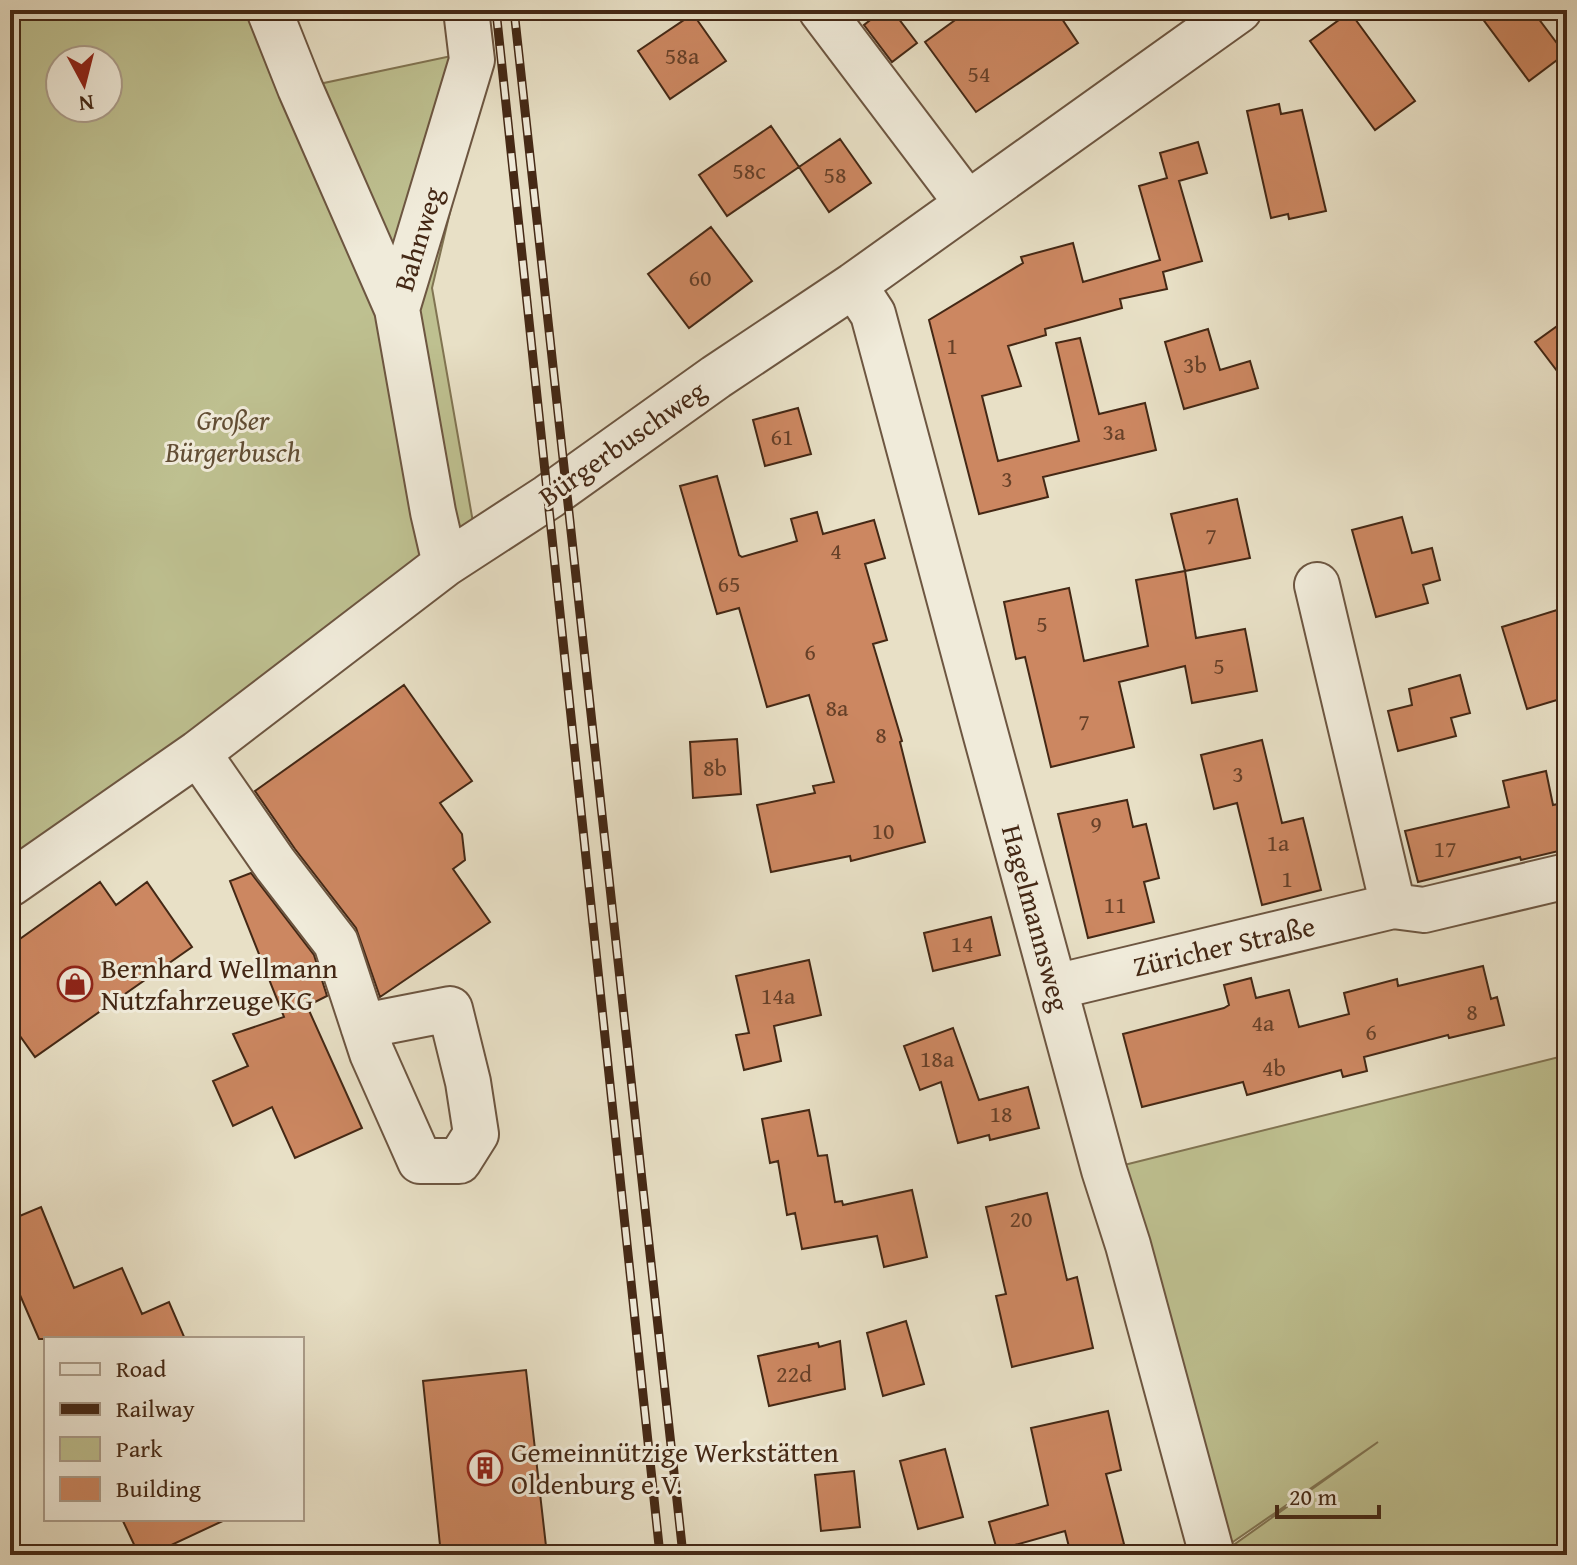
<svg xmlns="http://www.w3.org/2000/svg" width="1577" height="1565" font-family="'Gentium Book Plus',serif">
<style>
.green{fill:#bec090;stroke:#817452;stroke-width:2;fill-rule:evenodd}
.building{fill:#cc8761;stroke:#442815;stroke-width:2}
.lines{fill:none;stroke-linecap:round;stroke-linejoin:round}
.minor-casing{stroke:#6d5641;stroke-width:48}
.minor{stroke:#f0ebda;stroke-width:44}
.rail-casing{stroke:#442815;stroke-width:9}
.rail{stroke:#f0ebda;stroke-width:6;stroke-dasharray:18;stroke-linecap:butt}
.labels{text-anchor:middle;stroke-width:6;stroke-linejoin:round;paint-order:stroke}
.number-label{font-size:24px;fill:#664028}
.street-label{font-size:28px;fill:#442815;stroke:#f0ebda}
.park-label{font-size:28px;font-style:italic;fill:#624e34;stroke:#f0ebda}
.poi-label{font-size:28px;fill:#442815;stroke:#f0ebda;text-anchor:start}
</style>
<rect width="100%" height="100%" fill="#e8e0c6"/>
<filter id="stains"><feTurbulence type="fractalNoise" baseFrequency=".0025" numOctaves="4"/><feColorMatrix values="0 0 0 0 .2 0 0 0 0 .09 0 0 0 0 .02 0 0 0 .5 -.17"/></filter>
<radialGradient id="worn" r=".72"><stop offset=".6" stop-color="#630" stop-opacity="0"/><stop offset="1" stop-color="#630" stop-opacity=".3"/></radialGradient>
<path class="green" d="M16 10H269L300 88 489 48 432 288 474 528 10 869V15ZM60 60H108V108H60Z
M1567 1055V1555H1238L1235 1544 1378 1442 1214 1555 1104 1170Z"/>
<path class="building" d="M883 10H892L917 43 892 62 864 25Z
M969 10H1056L1078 43 976 112 925 42Z
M1476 10H1532L1565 54 1529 81Z
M1350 12 1415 101 1375 130 1310 41Z
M693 14 726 61 670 99 638 51Z
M1279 104 1281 114 1302 110 1326 211 1289 219 1288 214 1271 218 1247 111Z
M771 126 799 167 727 216 699 175Z
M840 139 871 183 829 212 799 167Z
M1198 142 1207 173 1179 181 1202 261 1163 272 1167 289 1120 299 1122 308 1045 329 1046 335 1008 346 1021 386 982 396 998 461 1079 441 1056 343 1080 338 1099 414 1145 403 1156 450 1043 477 1048 497 979 514 929 320 1023 263 1021 257 1073 243 1083 282 1160 260 1139 186 1167 178 1160 153Z
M711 227 752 281 689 328 648 274Z
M1567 319V384L1535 342Z
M1208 329 1220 370 1250 361 1258 388 1184 409 1165 342Z
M798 408 811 454 765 466 753 420Z
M717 476 739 555 742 557 797 541 791 519 817 512 823 534 874 520 885 558 865 564 887 640 873 644 902 741 900 742 925 842 851 861 850 856 771 872 757 805 815 793 813 786 834 782 809 695 767 707 739 608 717 614 680 486Z
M1237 499 1250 558 1185 571 1171 514Z
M1402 517 1412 553 1432 548 1440 580 1423 585 1428 603 1376 617 1352 530Z
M1185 571 1196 638 1245 629 1257 691 1192 703 1185 666 1119 682 1134 747 1051 767 1025 657 1016 659 1004 602 1069 588 1084 661 1148 646 1136 580Z
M1557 610 1567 640V697L1527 709 1502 627Z
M1460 675 1470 713 1451 718 1456 736 1398 751 1388 711 1412 705 1409 689Z
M404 685 472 781 440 803 462 834 465 860 453 869 490 922 380 997 356 928 295 849 255 791Z
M737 739 741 794 693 798 690 742Z
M1262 740 1282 823 1303 818 1321 890 1262 905 1237 803 1214 809 1201 755Z
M1546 771 1553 805 1567 802V849L1521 860 1520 857 1418 882 1405 831 1509 807 1503 781Z
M1127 800 1133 827 1146 824 1159 878 1144 882 1154 922 1088 938 1058 814Z
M251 873 314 955 327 996 307 1006 362 1128 295 1158 272 1107 233 1126 213 1081 248 1066 233 1034 284 1017 230 881Z
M100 882 116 905 147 882 192 947 35 1057 10 1022V946Z
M991 917 1000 955 933 971 924 933Z
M809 960 821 1015 774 1026 781 1061 744 1070 736 1035 749 1033 736 976Z
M1483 966 1491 999 1497 997 1504 1025 1449 1038 1448 1035 1364 1057 1367 1071 1343 1077 1341 1070 1247 1095 1243 1082 1142 1107 1123 1034 1224 1008 1229 1005 1224 985 1251 978 1256 998 1289 990 1299 1027 1349 1014 1344 993 1397 979 1398 986Z
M953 1028 979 1100 1028 1087 1039 1128 990 1140 989 1135 958 1143 941 1082 920 1090 904 1046Z
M809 1110 818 1156 827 1155 835 1202 842 1201 843 1205 912 1190 927 1257 884 1267 877 1236 802 1249 795 1213 787 1215 778 1161 770 1163 762 1119Z
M1047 1193 1067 1280 1077 1277 1093 1348 1012 1367 996 1296 1006 1294 986 1207Z
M41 1207 74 1288 122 1268 142 1314 169 1302 185 1339H39L10 1272V1220Z
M906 1321 924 1384 883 1396 867 1333Z
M840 1341 845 1389 769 1406 758 1356 818 1343 819 1347Z
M526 1370 547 1555H441L423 1381Z
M1108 1411 1121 1470 1106 1474 1124 1544 1082 1555H1071L1065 1531 997 1550 989 1522 1048 1505 1031 1428Z
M945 1449 963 1517 918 1529 900 1461Z
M854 1471 860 1527 821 1531 815 1475Z
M122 1519H227L150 1555H139Z"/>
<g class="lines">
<g class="minor-casing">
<path id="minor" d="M269 10 300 88 397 309
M821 10 967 203
M854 285 873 314 887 366 985 732 1104 1170 1128 1245 1212 1555
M445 564 433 512 397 309 472 60 466 10
M1317 585 1393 906
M198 753 275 864 336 943 372 1053 420 1161H459L476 1134 468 1082 450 1009 363 1026
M10 884 198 753 445 564 548 497 716 377 854 285 1239 10
M1055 987 1393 906 1424 910 1567 876"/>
</g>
<use href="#minor" class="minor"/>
<g class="rail-casing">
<path id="rail" d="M496 10 660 1555
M514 10 683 1555"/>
</g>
<use href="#rail" class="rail"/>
</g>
<defs>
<g id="shop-ring" transform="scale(1.8)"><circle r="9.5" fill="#f0ebda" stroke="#8f2418" stroke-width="1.5"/><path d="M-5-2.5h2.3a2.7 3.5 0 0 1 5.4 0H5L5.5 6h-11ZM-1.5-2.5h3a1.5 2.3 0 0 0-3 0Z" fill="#8f2418"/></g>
<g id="building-ring" transform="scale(1.8)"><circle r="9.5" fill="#f0ebda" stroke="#8f2418" stroke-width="1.5"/><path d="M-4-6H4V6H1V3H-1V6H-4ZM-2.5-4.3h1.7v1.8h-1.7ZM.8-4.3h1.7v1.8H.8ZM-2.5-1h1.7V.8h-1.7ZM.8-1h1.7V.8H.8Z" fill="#8f2418"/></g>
</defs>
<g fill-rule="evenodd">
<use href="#shop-ring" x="75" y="984"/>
<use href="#building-ring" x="485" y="1468"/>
</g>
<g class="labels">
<g class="number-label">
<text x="682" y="64">58a</text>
<text x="979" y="82">54</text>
<text x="749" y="179">58c</text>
<text x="835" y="183">58</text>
<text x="700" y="286">60</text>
<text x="952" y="354">1</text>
<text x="1195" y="373">3b</text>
<text x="1114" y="440">3a</text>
<text x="782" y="445">61</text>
<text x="1007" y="487">3</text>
<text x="1211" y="544">7</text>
<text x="836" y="559">4</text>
<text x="729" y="592">65</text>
<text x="1042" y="632">5</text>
<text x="810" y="660">6</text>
<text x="1219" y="674">5</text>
<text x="837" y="716">8a</text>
<text x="1084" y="730">7</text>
<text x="881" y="743">8</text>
<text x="715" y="776">8b</text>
<text x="1238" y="782">3</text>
<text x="1096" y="832">9</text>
<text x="883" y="839">10</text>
<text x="1278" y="851">1a</text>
<text x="1445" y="857">17</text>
<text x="1287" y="887">1</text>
<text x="1115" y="913">11</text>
<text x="962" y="952">14</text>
<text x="778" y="1004">14a</text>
<text x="1472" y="1020">8</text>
<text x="1263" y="1031">4a</text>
<text x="1371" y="1040">6</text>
<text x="937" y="1067">18a</text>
<text x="1274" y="1076">4b</text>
<text x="1001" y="1122">18</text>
<text x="1021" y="1227">20</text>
<text x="794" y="1382">22d</text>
</g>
<g class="street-label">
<text transform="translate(418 239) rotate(-73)" y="10">Bahnweg</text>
<text transform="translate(622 443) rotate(-35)" y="10">Bürgerbuschweg</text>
<text transform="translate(1036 918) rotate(75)" y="10">Hagelmannsweg</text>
<text transform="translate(1224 946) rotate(-13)" y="10">Züricher Straße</text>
</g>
<g class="park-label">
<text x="233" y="430">Großer<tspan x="233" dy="32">Bürgerbusch</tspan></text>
</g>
<g class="poi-label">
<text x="101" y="978">Bernhard Wellmann<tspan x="101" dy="32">Nutzfahrzeuge KG</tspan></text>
<text x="511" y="1462">Gemeinnützige Werkstätten<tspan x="511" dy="32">Oldenburg e.V.</tspan></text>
</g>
</g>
<rect width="1577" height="1565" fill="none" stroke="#e8e0c6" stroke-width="40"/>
<rect x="12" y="12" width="1553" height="1541" fill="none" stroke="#442815" stroke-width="4"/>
<rect x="20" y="20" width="1537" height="1525" fill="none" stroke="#442815" stroke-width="2"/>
<rect x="44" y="1337" width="260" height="184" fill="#f0ebda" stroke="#ab9d8b" stroke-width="2"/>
<rect x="60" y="1363" width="40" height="12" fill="#f0ebda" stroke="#ab9d8b" stroke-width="2"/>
<text x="116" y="1377" font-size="24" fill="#442815">Road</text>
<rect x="60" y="1403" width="40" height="12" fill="#442815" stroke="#ab9d8b" stroke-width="2"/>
<text x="116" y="1417" font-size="24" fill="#442815">Railway</text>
<rect x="60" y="1437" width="40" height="24" fill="#bec090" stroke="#ab9d8b" stroke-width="2"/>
<text x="116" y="1457" font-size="24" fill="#442815">Park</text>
<rect x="60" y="1477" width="40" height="24" fill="#cc8761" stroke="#ab9d8b" stroke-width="2"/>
<text x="116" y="1497" font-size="24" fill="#442815">Building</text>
<g transform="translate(84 84) rotate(173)"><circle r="38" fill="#f0ebda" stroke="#ab9d8b" stroke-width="2"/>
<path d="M0-6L14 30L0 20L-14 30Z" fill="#8f2418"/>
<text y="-12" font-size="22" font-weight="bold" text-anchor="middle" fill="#442815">N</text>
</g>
<path d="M1277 1505v12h102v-12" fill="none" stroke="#442815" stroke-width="4"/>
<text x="1289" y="1505" font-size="24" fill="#442815" stroke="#f0ebda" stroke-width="6" paint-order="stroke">20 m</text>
<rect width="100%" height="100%" filter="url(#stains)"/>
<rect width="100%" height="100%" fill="url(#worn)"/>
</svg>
